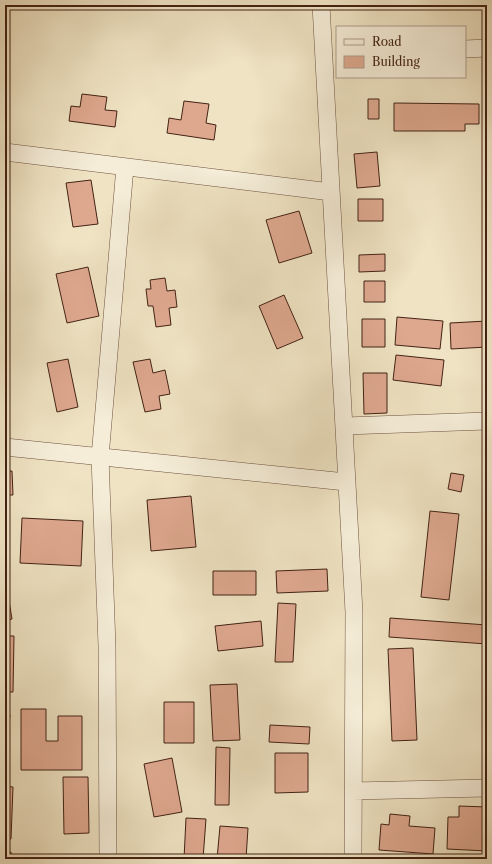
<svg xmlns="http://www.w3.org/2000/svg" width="492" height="864" font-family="'Libre Caslon Text',serif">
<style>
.building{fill:#dea88f;stroke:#432214}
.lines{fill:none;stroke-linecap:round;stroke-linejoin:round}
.minor-casing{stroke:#6e5240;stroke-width:18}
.minor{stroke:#f5edd8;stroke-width:17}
</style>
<rect width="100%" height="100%" fill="#efe3c3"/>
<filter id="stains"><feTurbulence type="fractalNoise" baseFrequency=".005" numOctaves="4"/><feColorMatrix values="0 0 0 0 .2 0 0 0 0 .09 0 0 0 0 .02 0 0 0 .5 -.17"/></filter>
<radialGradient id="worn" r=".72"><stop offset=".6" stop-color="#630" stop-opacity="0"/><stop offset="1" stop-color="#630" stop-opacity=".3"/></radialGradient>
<path class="building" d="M82 94 107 97 105 110 117 111 115 127 69 121 71 106 80 107Z
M368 99H379V119H368Z
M184 101 209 104 206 123 216 125 214 140 167 133 169 118 181 120Z
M394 103 479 104V124H465V131H394Z
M377 152 380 186 357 188 354 154Z
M5 177 9 178 8 192 5 191Z
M91 180 98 224 73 227 66 183Z
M358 199H383V221H358Z
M299 211 312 253 279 263 266 220Z
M385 254V271L359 272V255Z
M88 267 99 316 67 323 56 274Z
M165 278 167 291 175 290 177 307 169 308 171 325 156 327 153 306H148L146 289H151L150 280Z
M364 281H385V302H364Z
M284 295 303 338 277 349 259 306Z
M397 317 443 321 440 349 395 345Z
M362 319H385V347H362Z
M487 321V347L451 349 450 323Z
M396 355 444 360 441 386 393 380Z
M68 359 78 407 57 412 47 363Z
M150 359 153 373 165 370 170 394 159 396 161 409 145 412 133 362Z
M363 373H387V413L364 414Z
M5 471H12L13 495H5Z
M451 473 464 475 461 492 448 489Z
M191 496 196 547 151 551 147 500Z
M430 511 459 514 449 600 421 597Z
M22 518 83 521 81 566 20 563Z
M327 569 328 591 277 593 276 571Z
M213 571H256V595H213Z
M5 577 12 619 5 621Z
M278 603 296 604 293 662H275Z
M390 618 487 625V644L389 637Z
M261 621 263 646 218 651 215 626Z
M5 636H14L13 692H5Z
M413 648 417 740 392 741 388 649Z
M237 684 240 740 213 741 210 685Z
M164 702H194V743H164Z
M21 709H46V741H58V716H82V770H21Z
M5 715H10L5 756Z
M270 725 310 727 309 744 269 742Z
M216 747 230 748 229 805H215Z
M275 753H308V792L275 793Z
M172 758 182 812 154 817 144 764Z
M63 777H88L89 833 64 834Z
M5 786 13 787 11 839H5Z
M459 806 487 807V851L447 849 448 817H459Z
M390 814 410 816 409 826 435 828 433 854 379 850 381 824 389 825Z
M186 818 206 819 203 859H184Z
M220 826 248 828 246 859H217Z
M11 852 12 859H5V853Z
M26 855H36V859H26Z"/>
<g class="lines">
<g class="minor-casing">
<path id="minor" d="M321 5 354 612 353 859
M465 49 487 48
M5 152 331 192
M345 426 487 421
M5 447 346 482
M353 791 487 788
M108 859 107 646 100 457 125 167"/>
</g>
<use href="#minor" class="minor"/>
</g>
<rect width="492" height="864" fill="none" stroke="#efe3c3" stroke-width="20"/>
<rect x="6" y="6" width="480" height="852" fill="none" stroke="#432214" stroke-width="2"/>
<rect x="10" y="10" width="472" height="844" fill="none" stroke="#432214"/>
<rect x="336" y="26" width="130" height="52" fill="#f5edd8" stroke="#ae9c8a"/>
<rect x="344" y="39" width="20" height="6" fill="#f5edd8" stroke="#ae9c8a"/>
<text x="372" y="46" font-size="12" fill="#432214">Road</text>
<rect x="344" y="56" width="20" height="12" fill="#dea88f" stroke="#ae9c8a"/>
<text x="372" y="66" font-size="12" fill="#432214">Building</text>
<rect width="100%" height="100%" filter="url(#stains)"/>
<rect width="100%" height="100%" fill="url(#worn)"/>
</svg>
